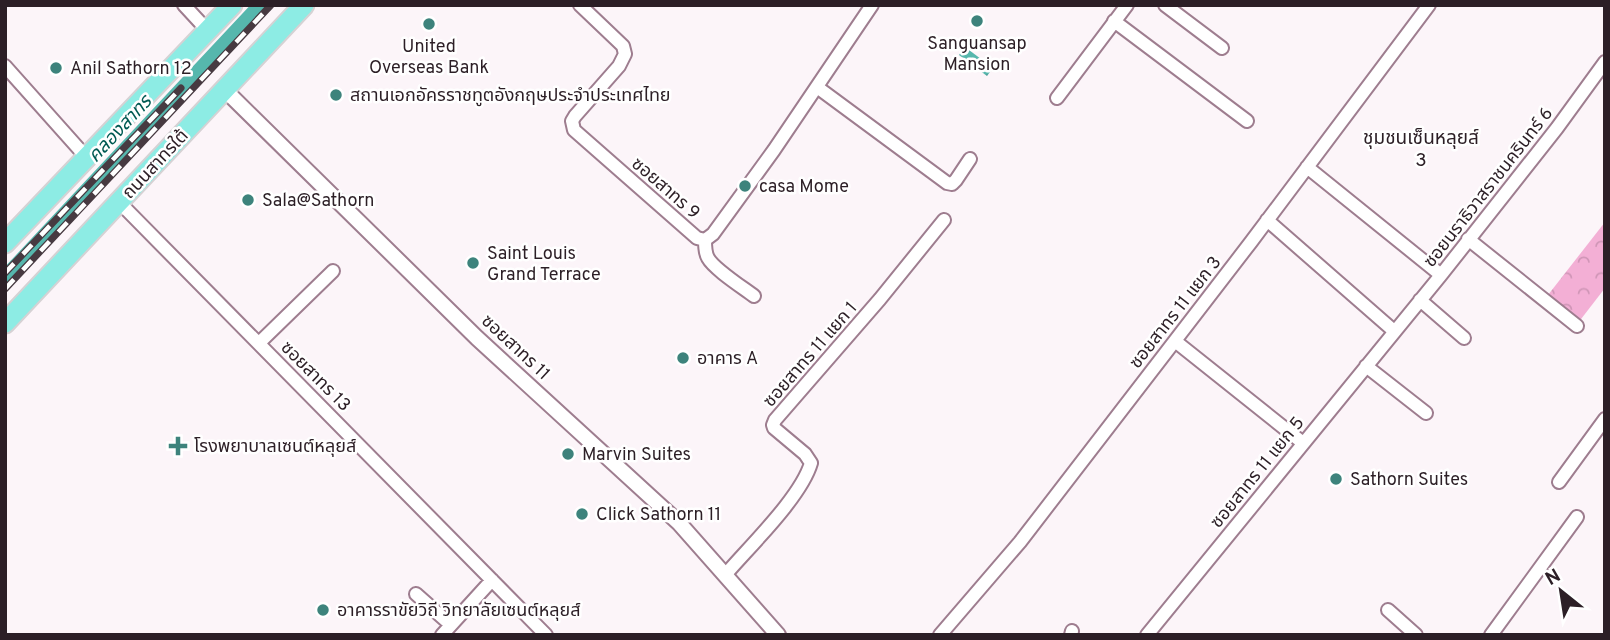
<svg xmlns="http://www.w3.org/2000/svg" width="1610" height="640" font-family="Overpass,'Noto Sans Thai',sans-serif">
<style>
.forest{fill:url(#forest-crowns)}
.water{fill:url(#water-waves)}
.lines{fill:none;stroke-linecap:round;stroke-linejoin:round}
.canal{stroke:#56b7ad;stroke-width:14}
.minor-casing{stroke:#9e7d8f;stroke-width:16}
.tertiary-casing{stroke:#9e7d8f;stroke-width:18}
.primary-casing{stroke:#d5d2d4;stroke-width:23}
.minor{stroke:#fff;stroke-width:12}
.tertiary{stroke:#fff;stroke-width:14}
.primary{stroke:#8dece4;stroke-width:19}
.rail-casing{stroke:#473a41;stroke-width:7}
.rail{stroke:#fff;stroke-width:4.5;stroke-dasharray:13;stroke-linecap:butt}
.poi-dot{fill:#3d837c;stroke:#fff;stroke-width:2.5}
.labels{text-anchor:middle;stroke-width:5;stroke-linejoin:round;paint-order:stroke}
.poi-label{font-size:18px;fill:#2c1f26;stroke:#fff;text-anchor:start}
.street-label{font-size:18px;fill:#2c1f26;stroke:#fff}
.water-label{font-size:19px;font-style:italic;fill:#005a53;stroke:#fff}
.neighbourhood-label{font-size:19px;fill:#2c1f26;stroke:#fff}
</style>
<defs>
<pattern id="forest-crowns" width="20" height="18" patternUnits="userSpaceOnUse" patternTransform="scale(1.75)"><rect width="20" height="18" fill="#f3afd5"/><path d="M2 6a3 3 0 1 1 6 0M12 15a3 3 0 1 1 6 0" fill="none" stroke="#d096b7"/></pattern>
<pattern id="water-waves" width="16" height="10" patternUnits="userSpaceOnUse" patternTransform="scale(1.75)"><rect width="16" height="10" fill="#56b7ad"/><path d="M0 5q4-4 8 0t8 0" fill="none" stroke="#47948d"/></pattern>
</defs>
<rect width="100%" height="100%" fill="#fcf5f9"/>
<path class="forest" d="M1605 222V288L1578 323 1548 295Z"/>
<path class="water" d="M965 47 993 68 987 76 959 55Z"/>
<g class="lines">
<path class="canal" d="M5 277 260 5"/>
<g class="minor-casing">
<path id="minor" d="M184 5 208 31
M580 5 623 46 625 54 619 66 575 116 572 121 574 130 697 238 705 240 713 234 774 150 872 5
M1165 5 1222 48
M1114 21 1247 121
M5 66 87 158
M817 87 947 183 952 184 956 180 970 159
M1057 98 1127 5
M1307 167 1441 275
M119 202 546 635
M1267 220 1394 331
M1468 239 1577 326
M705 240C705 246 705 253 708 258 714 269 742 287 754 296
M1420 300 1464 338
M1175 341 1303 443
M259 343 333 271
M1366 366 1426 413
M1559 482 1605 419
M726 574C750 546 801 497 811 463L805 454 774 428 773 425 775 420 880 299 944 220
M416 594 451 625
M1388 610 1416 635
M442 635 492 580
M940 635 1020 542 1251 242 1429 5
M1071 635 1072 631
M1147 635 1441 275 1557 128 1605 62
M1491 635 1577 517"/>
</g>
<g class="tertiary-casing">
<path id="tertiary" d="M225 90 477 338 679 523 778 635"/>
</g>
<g class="primary-casing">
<path id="primary" d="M5 243 232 5
M5 323 304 5"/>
</g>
<use href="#minor" class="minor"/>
<use href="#tertiary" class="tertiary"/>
<use href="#primary" class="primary"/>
<g class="rail-casing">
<path id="rail" d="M5 273 181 88
M5 289 271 5"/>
</g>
<use href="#rail" class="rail"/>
</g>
<g class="poi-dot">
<circle cx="977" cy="21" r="7"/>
<circle cx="429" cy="24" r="7"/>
<circle cx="56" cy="68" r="7"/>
<circle cx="336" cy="95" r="7"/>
<circle cx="745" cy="186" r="7"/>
<circle cx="248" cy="200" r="7"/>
<circle cx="473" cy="263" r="7"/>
<circle cx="683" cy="358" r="7"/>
<path d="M174.5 435.5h7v7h7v7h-7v7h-7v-7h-7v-7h7z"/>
<circle cx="568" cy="454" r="7"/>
<circle cx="1336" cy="479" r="7"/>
<circle cx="582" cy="514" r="7"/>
<circle cx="323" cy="610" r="7"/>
</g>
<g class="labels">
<g class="poi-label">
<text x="977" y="49" text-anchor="middle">Sanguansap<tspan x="977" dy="21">Mansion</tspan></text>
<text x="429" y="52" text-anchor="middle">United<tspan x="429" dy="21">Overseas Bank</tspan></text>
<text x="70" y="74">Anil Sathorn 12</text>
<text x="350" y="101">สถานเอกอัครราชทูตอังกฤษประจำประเทศไทย</text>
<text x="759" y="192">casa Mome</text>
<text x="262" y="206">Sala@Sathorn</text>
<text x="487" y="259">Saint Louis<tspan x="487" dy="21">Grand Terrace</tspan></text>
<text x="697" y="364">อาคาร A</text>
<text x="194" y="452">โรงพยาบาลเซนต์หลุยส์</text>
<text x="582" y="460">Marvin Suites</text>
<text x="1350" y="485">Sathorn Suites</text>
<text x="596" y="520">Click Sathorn 11</text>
<text x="337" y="616">อาคารราขัยวิถี วิทยาลัยเซนต์หลุยส์</text>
</g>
<g class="street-label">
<text transform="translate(155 164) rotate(-47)" y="6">ถนนสาทรใต้</text>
<text transform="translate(1488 187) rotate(-52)" y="6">ซอยนราธิวาสราชนครินทร์ 6</text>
<text transform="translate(666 188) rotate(41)" y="6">ซอยสาทร 9</text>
<text transform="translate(1175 312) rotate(-52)" y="6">ซอยสาทร 11 แยก 3</text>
<text transform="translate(516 347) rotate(43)" y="6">ซอยสาทร 11</text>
<text transform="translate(810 354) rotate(-49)" y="6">ซอยสาทร 11 แยก 1</text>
<text transform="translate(316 376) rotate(45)" y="6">ซอยสาทร 13</text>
<text transform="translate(1257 472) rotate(-51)" y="6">ซอยสาทร 11 แยก 5</text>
</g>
<g class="water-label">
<text transform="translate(119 128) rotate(-47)" y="7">คลองสาทร</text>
</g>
<g class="neighbourhood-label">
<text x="1421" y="144">ชุมชนเซ็นหลุยส์<tspan x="1421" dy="22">3</tspan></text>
</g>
</g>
<rect width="1610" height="640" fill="none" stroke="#2c1f26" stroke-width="14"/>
<g transform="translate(1561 591) rotate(330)" stroke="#ffffff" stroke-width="5" paint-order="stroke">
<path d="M0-5L12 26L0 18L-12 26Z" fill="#2c1f26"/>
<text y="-10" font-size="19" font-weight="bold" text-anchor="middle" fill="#2c1f26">N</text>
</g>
</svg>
